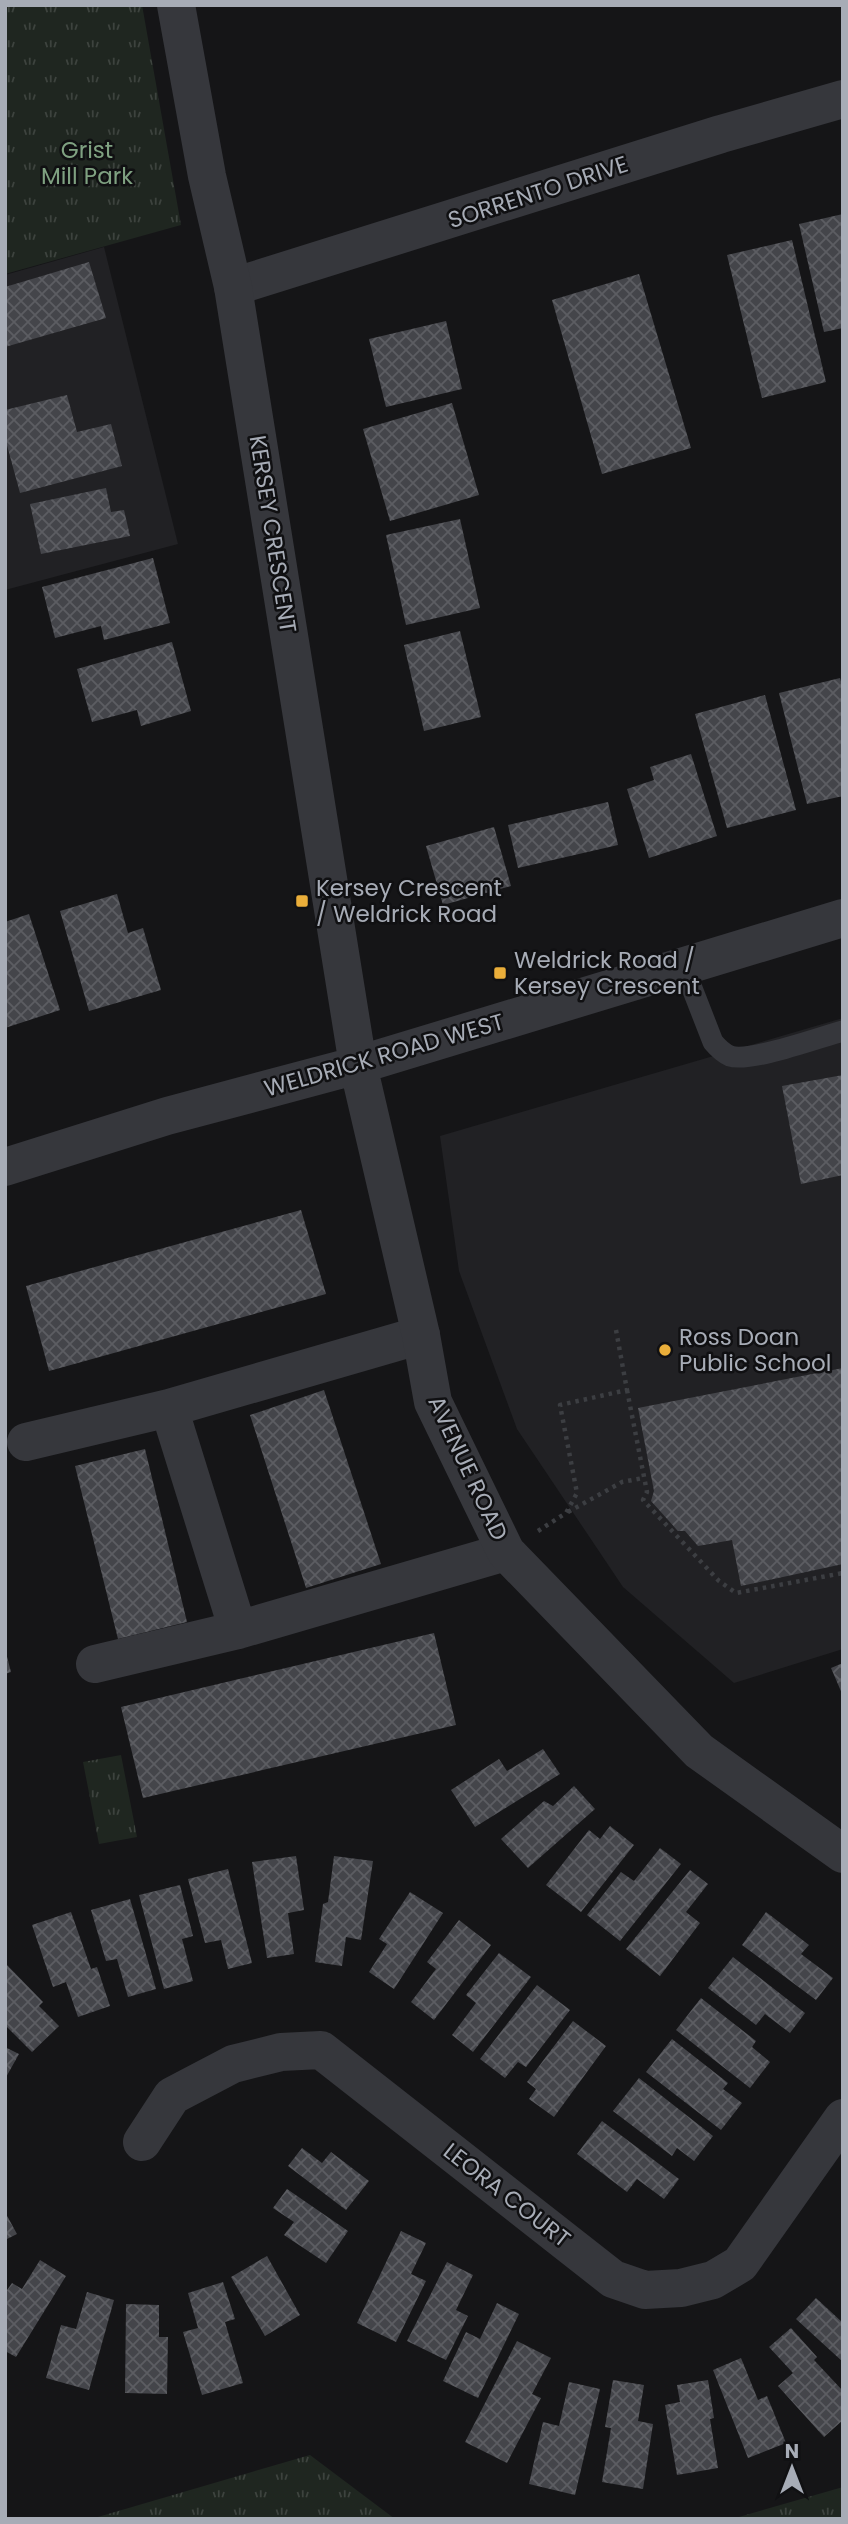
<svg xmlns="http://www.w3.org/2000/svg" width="848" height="2524" font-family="Poppins,sans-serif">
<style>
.built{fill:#212124}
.park{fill:url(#park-tufts)}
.building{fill:url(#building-cross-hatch)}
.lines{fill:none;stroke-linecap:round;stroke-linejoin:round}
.path{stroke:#3c3e42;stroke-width:4.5;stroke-dasharray:3.5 5;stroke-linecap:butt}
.service{stroke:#36373c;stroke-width:21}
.minor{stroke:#36373c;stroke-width:38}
.tertiary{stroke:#36373c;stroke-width:38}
.poi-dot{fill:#eaae3a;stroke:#101012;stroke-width:2.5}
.labels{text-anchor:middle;stroke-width:5;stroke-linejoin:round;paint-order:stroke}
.park-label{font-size:23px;fill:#7fa181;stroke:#101012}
.street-label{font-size:23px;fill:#a7acb6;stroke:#101012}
.poi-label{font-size:23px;fill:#a7acb6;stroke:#101012;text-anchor:start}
</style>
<defs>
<pattern id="park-tufts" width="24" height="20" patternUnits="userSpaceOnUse" patternTransform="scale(1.75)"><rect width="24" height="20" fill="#1f2620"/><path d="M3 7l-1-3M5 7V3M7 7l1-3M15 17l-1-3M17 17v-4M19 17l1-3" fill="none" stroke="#3d433e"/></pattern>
<pattern id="building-cross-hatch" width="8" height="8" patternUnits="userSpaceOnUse" patternTransform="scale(1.75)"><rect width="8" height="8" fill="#44454a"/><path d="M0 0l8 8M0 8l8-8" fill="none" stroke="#5c5d62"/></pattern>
</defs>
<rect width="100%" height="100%" fill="#151517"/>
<path class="built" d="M104 247 178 544 5 590V275Z
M843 1018V1649L734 1683 623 1587 517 1429 459 1271 440 1136Z"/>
<path class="park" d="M5 5H142L181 225 5 274Z
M121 1755 137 1837 99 1844 83 1762Z
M310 2455 395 2519H91Z
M843 2487V2519H732Z"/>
<path class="building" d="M843 214V328L824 332 799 224Z
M792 240 826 382 762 398 727 255Z
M89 262 106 318 5 347V287Z
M639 274 691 448 602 474 552 300Z
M446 321 462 389 386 407 369 339Z
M67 395 77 432 111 424 122 466 20 493 5 438V410Z
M452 403 479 495 390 521 363 429Z
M106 488 111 512 124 510 130 536 41 554 30 504Z
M460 519 480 608 406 625 386 535Z
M153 558 170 623 104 640 101 626 55 638 42 587Z
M460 631 481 717 424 731 404 645Z
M172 642 191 711 141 726 137 710 92 722 77 669Z
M840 678 843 689V796L807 804 779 693Z
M765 695 796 810 727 828 695 714Z
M691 754 717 836 649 858 627 789 654 780 650 767Z
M608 802 618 845 518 868 508 825Z
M494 827 511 886 443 905 426 846Z
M117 894 128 933 143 928 161 990 89 1011 60 911Z
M29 914 60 1010 5 1028V922Z
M843 1075V1175L801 1184 782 1086Z
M301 1210 326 1294 49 1371 26 1286Z
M843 1368V1564L741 1586 732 1540 698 1546 685 1531H678L651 1501 654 1491 638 1408Z
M324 1390 381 1564 306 1588 250 1415Z
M145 1449 187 1622 118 1639 75 1466Z
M434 1633 456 1725 143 1798 121 1707Z
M5 1649 11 1672 5 1674Z
M843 1663V1696L831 1668Z
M543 1749 560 1774 475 1827 451 1790 499 1759 507 1771Z
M574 1786 595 1809 528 1868 501 1839 544 1801 553 1806Z
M610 1826 634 1845 581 1912 546 1885 589 1830 600 1839Z
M660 1848 681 1864 620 1941 587 1915 621 1872 634 1881Z
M296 1856 304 1910 288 1913 294 1954 267 1958 252 1862Z
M334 1856 373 1861 361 1940 346 1937 342 1966 315 1962 323 1904 328 1902Z
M228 1869 252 1963 228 1969 221 1940 205 1943 188 1879Z
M690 1870 708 1884 686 1912 700 1923 660 1976 626 1949Z
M180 1885 193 1936 182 1939 193 1981 164 1989 139 1895Z
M410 1892 443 1913 394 1989 369 1972 387 1944 379 1939Z
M130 1899 156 1989 128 1997 117 1959 106 1961 91 1910Z
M71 1912 91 1969 97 1967 110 2006 78 2017 66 1982 53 1987 32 1925Z
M766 1912 809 1945 801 1954 833 1978 816 2000 742 1945Z
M459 1920 491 1945 434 2020 411 2002 436 1969 427 1962Z
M499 1953 531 1977 473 2052 452 2035 476 2003 466 1995Z
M733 1957 805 2013 790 2033 765 2014 756 2025 708 1988Z
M5 1963 43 2002 39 2006 59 2026 32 2052 5 2025Z
M537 1985 570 2010 526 2067 518 2062 505 2078 480 2059Z
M701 1998 756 2041 752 2047 770 2062 750 2088 676 2030Z
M573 2021 606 2046 554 2117 529 2099 536 2089 527 2082Z
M672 2039 728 2083 723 2089 742 2103 721 2130 646 2072Z
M5 2047 19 2054 5 2079Z
M639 2078 713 2136 694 2161 677 2148 672 2156 613 2111Z
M602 2121 679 2179 664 2199 637 2179 627 2192 577 2154Z
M302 2148 322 2163 331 2152 369 2181 346 2210 288 2166Z
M287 2189 348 2231 326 2263 284 2235 294 2222 273 2208Z
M5 2212 17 2234 5 2240Z
M401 2231 426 2243 411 2274 426 2281 396 2342 357 2323Z
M267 2256 300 2315 265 2336 231 2277Z
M40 2260 66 2276 16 2357 5 2351V2293L12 2283 22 2289Z
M447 2262 473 2275 456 2310 468 2316 446 2360 407 2341Z
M223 2282 235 2319 225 2322 243 2383 202 2395 183 2332 198 2328 188 2293Z
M87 2292 114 2300 89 2390 46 2378 61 2325 76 2329Z
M816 2298 843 2323V2362L796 2319Z
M497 2303 519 2314 478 2398 443 2381 466 2332 480 2339Z
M126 2304 159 2305V2337H168L167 2394 125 2393Z
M791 2328 817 2357 814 2360 843 2391V2420L824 2437 778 2386 793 2373 769 2347Z
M517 2341 551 2358 532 2394 541 2398 507 2463 465 2442Z
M741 2358 758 2400 767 2396 786 2443 748 2458 713 2370Z
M613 2380 644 2385 638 2421 653 2424 643 2489 602 2482 611 2428 605 2427Z
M708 2380 714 2418 710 2419 718 2468 677 2475 665 2405 680 2402 677 2385Z
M569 2382 600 2389 575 2495 529 2484 543 2422 559 2426Z"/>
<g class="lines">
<path class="path" d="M627 1390 647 1492 643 1500 719 1581 736 1593 843 1573
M568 1512 622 1482 643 1478
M538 1531 566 1513 577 1493 560 1405 627 1390 616 1330"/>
<path class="service" d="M683 965 713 1042C718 1048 723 1053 730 1056 750 1063 820 1037 843 1031"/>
<path class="minor" d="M233 287 721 134 843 99
M169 1408 238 1630
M26 1442 169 1408 421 1335
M95 1664 238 1630 506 1552
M142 2142 172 2096 233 2064 281 2052 321 2050 613 2279 645 2290 681 2288 713 2280 740 2264 843 2118"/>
<path class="tertiary" d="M176 5 207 176 233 287 358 1065 421 1335 433 1402 506 1552 699 1751 843 1854
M5 1167 167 1116 358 1065 843 918"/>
</g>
<g class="poi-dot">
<rect x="295" y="894" width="14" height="14" rx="3.5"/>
<rect x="493" y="966" width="14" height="14" rx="3.5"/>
<circle cx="665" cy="1350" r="7"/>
</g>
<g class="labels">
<g class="park-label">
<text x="87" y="158">Grist<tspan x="87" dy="26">Mill Park</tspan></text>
</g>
<g class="street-label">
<text transform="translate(538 192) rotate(-18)" y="8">SORRENTO DRIVE</text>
<text transform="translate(273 534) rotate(81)" y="8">KERSEY CRESCENT</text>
<text transform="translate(384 1055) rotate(-16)" y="8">WELDRICK ROAD WEST</text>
<text transform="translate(468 1468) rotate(65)" y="8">AVENUE ROAD</text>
<text transform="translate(507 2195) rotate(38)" y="8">LEORA COURT</text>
</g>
<g class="poi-label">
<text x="316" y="896">Kersey Crescent<tspan x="316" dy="26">/ Weldrick Road</tspan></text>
<text x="514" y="968">Weldrick Road /<tspan x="514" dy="26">Kersey Crescent</tspan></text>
<text x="679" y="1345">Ross Doan<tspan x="679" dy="26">Public School</tspan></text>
</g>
</g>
<rect width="848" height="2524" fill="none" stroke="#a7acb6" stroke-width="14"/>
<g transform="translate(792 2468)" stroke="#101012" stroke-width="5" paint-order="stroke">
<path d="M0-5L12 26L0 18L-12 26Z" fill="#a7acb6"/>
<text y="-10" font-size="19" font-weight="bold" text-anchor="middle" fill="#a7acb6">N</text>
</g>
</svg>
